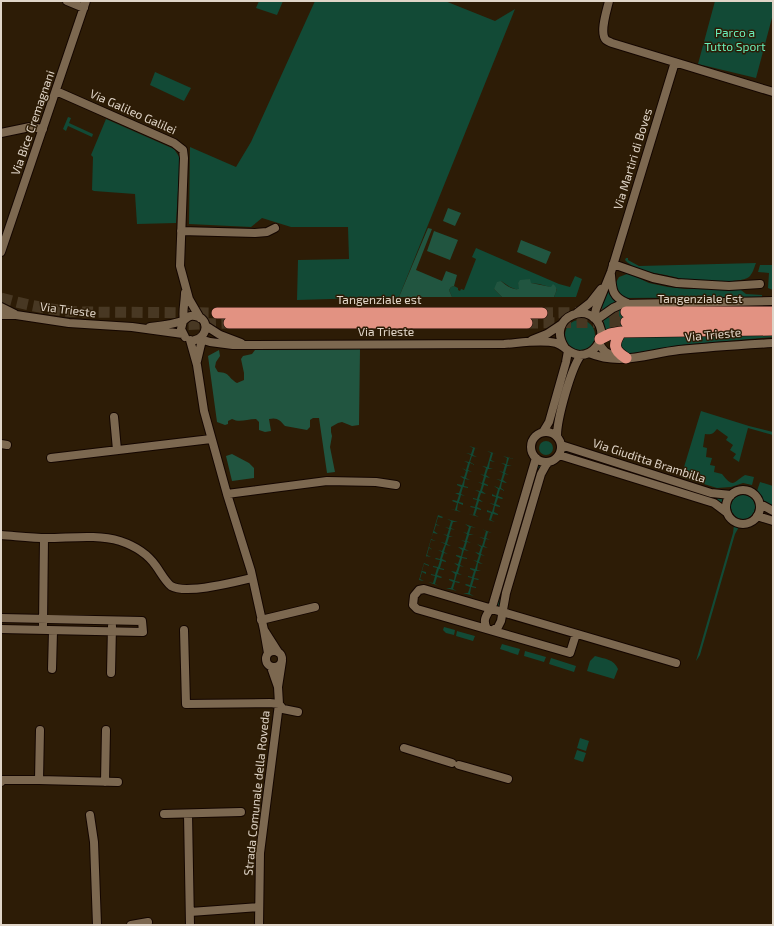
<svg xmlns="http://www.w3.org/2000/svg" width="774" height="926" font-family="'Exo 2',sans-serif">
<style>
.green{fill:#124a36}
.forest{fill:#215540}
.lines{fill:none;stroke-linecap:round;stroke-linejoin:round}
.highway-tunnel{stroke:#483823;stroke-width:11;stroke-dasharray:11 5.5;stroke-linecap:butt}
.minor-casing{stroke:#140600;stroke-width:10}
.highway-casing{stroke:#140600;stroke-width:12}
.minor{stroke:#7c6850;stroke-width:8}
.highway{stroke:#e29282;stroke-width:11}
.labels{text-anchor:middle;stroke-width:3;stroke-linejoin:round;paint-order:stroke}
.park-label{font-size:12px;fill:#69eeb9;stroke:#2d1c06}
.street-label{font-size:12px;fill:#e0d5c8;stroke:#2d1c06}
</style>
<rect width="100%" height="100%" fill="#2d1c06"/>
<path class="green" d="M259 1H283L277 15 256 8Z
M315 1H445L495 21 515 9 399 297 297 300 298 260 349 259 348 227H291L262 218 251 227 189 224 190 147 236 167 251 142Z
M715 1H773V14L756 78 698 64Z
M155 72 191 88 184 101 150 85Z
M68 117 71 118 69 123 93 134 92 137 68 126 66 131 63 129Z
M106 119 174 149 180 158 176 223 137 224 135 194 94 191 92 190 93 157 91 155Z
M476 248 559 284 570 287 575 276 582 279 576 297H554L557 289 539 284 530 283V279L518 283 520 289H515L510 287 501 281 494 289 502 297H452L449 290 451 287 454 286 458 288V290L460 291 461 289 464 290 476 259 472 257Z
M626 258H628V260L639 266 756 263C754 268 753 273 749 277 739 284 698 281 684 280 668 273 637 274 625 260Z
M760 265H773V290L768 288 769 273 758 272Z
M627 274 632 275 649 283 668 287 687 289 735 288 741 290 746 294 762 295V297L624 298 617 293 615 284 619 277Z
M609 290 616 301 598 314Z
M624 306V326L615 327 605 331 601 321 618 308Z
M565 335a15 15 0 1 1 30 0a15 15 0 1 1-30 0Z
M773 333V337L682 345 628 354H625L618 341 622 336Z
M701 411 749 426 773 432V435L748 428 739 462 733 458 736 454 730 450 733 445 726 440 728 437 717 429C713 434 711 435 705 434L703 447 707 448 706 457 712 458 710 465 715 466 714 472 722 474C734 489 733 482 745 475L754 477 752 485 743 483 731 487 717 488 681 477Z
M539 448a7 7 0 1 1 14 0a7 7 0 1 1-14 0Z
M469 446 479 449 475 448 473 455 477 457 472 456 470 462 475 465 470 463 468 470 472 472 468 471 466 478 470 480 465 479 464 486 468 487V488L463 487 461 494 465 496 461 495 459 502 463 503V505L458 503 457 510 461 512 450 509 455 510 457 503 452 501 453 500 457 501 459 495 455 493H459L461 487 457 485V484L462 485 464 479 460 476 464 477 466 471 462 468 466 470 468 463 464 461 469 462 471 455 466 453 471 454 473 448Z
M565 450 570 453 717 498H724L722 503 706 497 564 454Z
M487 451 497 454 493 453 491 460 495 462 490 461 489 468 493 469H488L486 475 490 478 486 477 484 483 488 485V486L484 485 482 491 486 494 481 493 479 499 483 502 479 501 477 507 481 509V510L477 509 475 515 479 517 468 514 473 515 475 508 470 507 471 506 475 507 477 500 473 499V498L477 499 479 492 475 490 480 491 482 484 478 482 482 483 484 476 480 474 484 475 486 468 482 466 487 467 489 460 484 458 489 460 491 453Z
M503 456 514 459 509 458 507 465 512 466H507L505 473 509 475 505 474 503 480 507 483 502 482 501 488 505 491 500 489 498 496 503 498 502 499 498 498 496 504 500 506V507L495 506 494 512 498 514V515L493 514 491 520 495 522 485 519 489 520 491 513 487 512V510L492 512 494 505 489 503 494 504 496 497 492 496V494L496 496 498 489 494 486 499 488 501 481 496 479 501 480 503 473 499 471 503 472 505 465 501 463 506 464 507 458Z
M537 464 541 465 499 607 496 606Z
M760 482 773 486V506L763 500 757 491Z
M731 507a12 12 0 1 1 24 0a12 12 0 1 1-24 0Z
M438 515 443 517 442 518 438 517 436 524 440 526 436 525 434 531 438 534 433 533 431 539 436 541 431 540 429 547 433 550 429 548 427 555 431 557 426 556 424 563 429 565V566L424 564 422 571 426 572V574L422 572 420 579 424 581 419 580Z
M447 519 458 522H453L451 528 455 530 451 529 449 536 453 537H449L447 544 451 546 446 545 444 552 448 554 444 553 442 559 446 561V562L442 561 440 568 444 569V570L439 569 437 575 442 577 441 578 437 577 435 584 439 586 428 582 433 583 435 576 431 575V574L435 575 437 568 433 567V566L438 567 440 560 435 559 436 558 440 559 442 552 438 550 442 551 445 544 440 542 445 543 447 536 443 534 447 535 449 529 445 527 449 528 451 521Z
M465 524 476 528 471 527 469 534 474 535H469L467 541 471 543 467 542 465 549 469 551 464 550 462 557 467 558V559L462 558 460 565 464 567 460 566 458 573 462 575 457 574 455 581 460 582 459 583 455 582 453 589 457 591 446 588H451L453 582 449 580V579L454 580 455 574 451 571 456 572 458 566 454 563 458 564 460 558 456 556V555L461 556 462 550 458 547 463 548 465 542 461 540 465 541 467 534 463 532 467 533 469 527Z
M734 525 739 527 735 534 700 655 696 661 733 533Z
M482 529 492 533 488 532 486 538 490 540 486 539 484 546 488 548 483 547 481 554 485 556 481 555 479 562 483 564 478 563 477 570 481 571H476L474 578 479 579 478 580 474 579 472 586 476 587V588L471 587 470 594 474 596 463 593H468L470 587 465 585 466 584 470 585 472 578 468 577V576L472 577 474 571 470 569V568L475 569 477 562 473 560 477 561 479 555 475 552 479 553 481 547 477 544 482 546 484 539 479 537 484 538 486 531Z
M444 627 455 630 454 635 446 633 443 630Z
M457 631 475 636 473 641 456 636Z
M502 644 520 649 518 655 500 649Z
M525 651 546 657 544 662 524 656Z
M595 656C605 659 614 659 618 669L614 679 587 671 590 661Z
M551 658 576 666 574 672 549 664Z
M580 738 589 741 586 751 577 748Z
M577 750 586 753 583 762 574 759Z"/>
<path class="forest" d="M448 208 461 213 455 226 443 221Z
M428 228 432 229 416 270 442 281 446 271 457 275 454 286 451 287 449 290 452 297H399Z
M434 231 458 240 450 260 427 251Z
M521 240 551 252 546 264 517 252Z
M530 279 531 283 551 287 553 284C559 289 556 291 554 297H502L494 289 497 282 501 281C507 286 512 290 519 289L518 283 520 280Z
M360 349 359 425 352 426 342 422 338 423 331 427V432L332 436 330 447 335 472 327 473 319 418H313L310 420V427L307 430 285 426C280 420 277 417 269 419L271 431 265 432 259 430V422L256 419C246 419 240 423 232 419L228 421V424L225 425 217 422 208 356 219 350 220 356 216 362 215 367 218 372C231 373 227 377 237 383L244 380V373L241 359 243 356 252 354 255 350Z
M232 454 249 463 254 468V478L232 481 226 456Z"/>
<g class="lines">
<path class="highway-tunnel" d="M1 298C27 305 54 311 81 312L217 313
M542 313 626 312
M527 323 626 322
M172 325 229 323"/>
<g class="minor-casing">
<path id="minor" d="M67 1 84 8
M609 1C607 10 599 33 606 40 607 41 610 42 612 43L773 92
M56 91 174 143 183 150 184 158 180 266 189 299 200 318
M1 133 30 127 43 129
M181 231 255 233 267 232 275 228
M1 252 86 1
M613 264 653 278 677 283 729 286 760 284
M611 275C612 289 612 297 627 303
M1 307 15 314
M577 313 590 303 601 289
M1 315H16L69 323 132 327 183 334
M594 318 596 309 611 272 675 62
M184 320C182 313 185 302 185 293
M596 320 613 308 622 304 773 301
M183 321 181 329 185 337
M206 326 220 335 241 343
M150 327C159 326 177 324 184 320 188 317 190 315 195 316 210 318 208 337 195 340
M200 339 210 342 233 345 504 344C519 343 542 339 556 343 565 346 570 355 580 355 586 355 592 352 596 347 600 342 602 336 601 330 594 298 544 316 565 348
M190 340 197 365 204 411 227 494 251 571 264 630
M532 340 547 334 562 324
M599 342C602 351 607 354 616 356
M589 353C621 366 646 354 679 350 710 347 741 345 773 343
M197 361 201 344 200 339
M114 417 117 450
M531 447a15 15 0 1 1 30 0a15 15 0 1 1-30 0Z
M543 432 549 422 566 362 568 351
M557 436C557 419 571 368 581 355
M1 444 7 445
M561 445 711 493 731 495
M559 455 714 503 726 512
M51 458 211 439
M726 507a17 17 0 1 1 34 0a17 17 0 1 1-34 0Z
M227 494 327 481 376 482 396 485
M760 504 773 511
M757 516 773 521
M1 535C16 536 32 538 47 538 70 538 97 534 120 541 135 546 147 553 156 566 161 573 165 581 171 586 186 595 235 582 252 578
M1 618 142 621 143 632 1 629
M261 620 315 607
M43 625 44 538
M487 629C481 618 489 613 493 604L536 458
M184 630 186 704 270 703 279 704 283 709 298 712
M493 630 498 627 501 621 506 593 541 474 546 465 549 462
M576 634 570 653 417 609 413 605 414 596 419 590 424 589 676 663
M266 659a8 8 0 1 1 16 0a8 8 0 1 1-16 0Z
M268 653 264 630 278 652
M271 667 278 687 282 661
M52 669 53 631
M111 673 112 626
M404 748 452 763
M459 765 508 779
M39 780 40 730
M1 782V780H39L118 782
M105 782 106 730
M164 814 241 812
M188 814 190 925
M90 815 94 842 97 925
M190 912 259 907
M131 925 148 922
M259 925 260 853 279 704 278 687"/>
</g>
<g class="highway-casing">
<path id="highway" d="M626 312H773
M217 313H542
M626 322H773
M229 323H527
M621 332C613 344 613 350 626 358
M600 339 610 334 621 332 773 330"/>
</g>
<use href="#minor" class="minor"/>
<use href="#highway" class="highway"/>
</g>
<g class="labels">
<g class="park-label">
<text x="735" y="37">Parco a<tspan x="735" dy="14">Tutto Sport</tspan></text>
</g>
<g class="street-label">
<text transform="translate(133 112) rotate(24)" y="4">Via Galileo Galilei</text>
<text transform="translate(33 123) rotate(-71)" y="4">Via Bice Cremagnani</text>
<text transform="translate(633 159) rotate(-73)" y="4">Via Martiri di Boves</text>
<text x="700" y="303">Tangenziale Est</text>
<text x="379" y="304">Tangenziale est</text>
<text transform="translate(68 310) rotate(7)" y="4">Via Trieste</text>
<text x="386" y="336">Via Trieste</text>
<text transform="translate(713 335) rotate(-5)" y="4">Via Trieste</text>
<text transform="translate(649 461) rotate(18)" y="4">Via Giuditta Brambilla</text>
<text transform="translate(257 793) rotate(-84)" y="4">Strada Comunale della Roveda</text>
</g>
</g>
<rect width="774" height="926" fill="none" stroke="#e0d5c8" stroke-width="4"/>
</svg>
